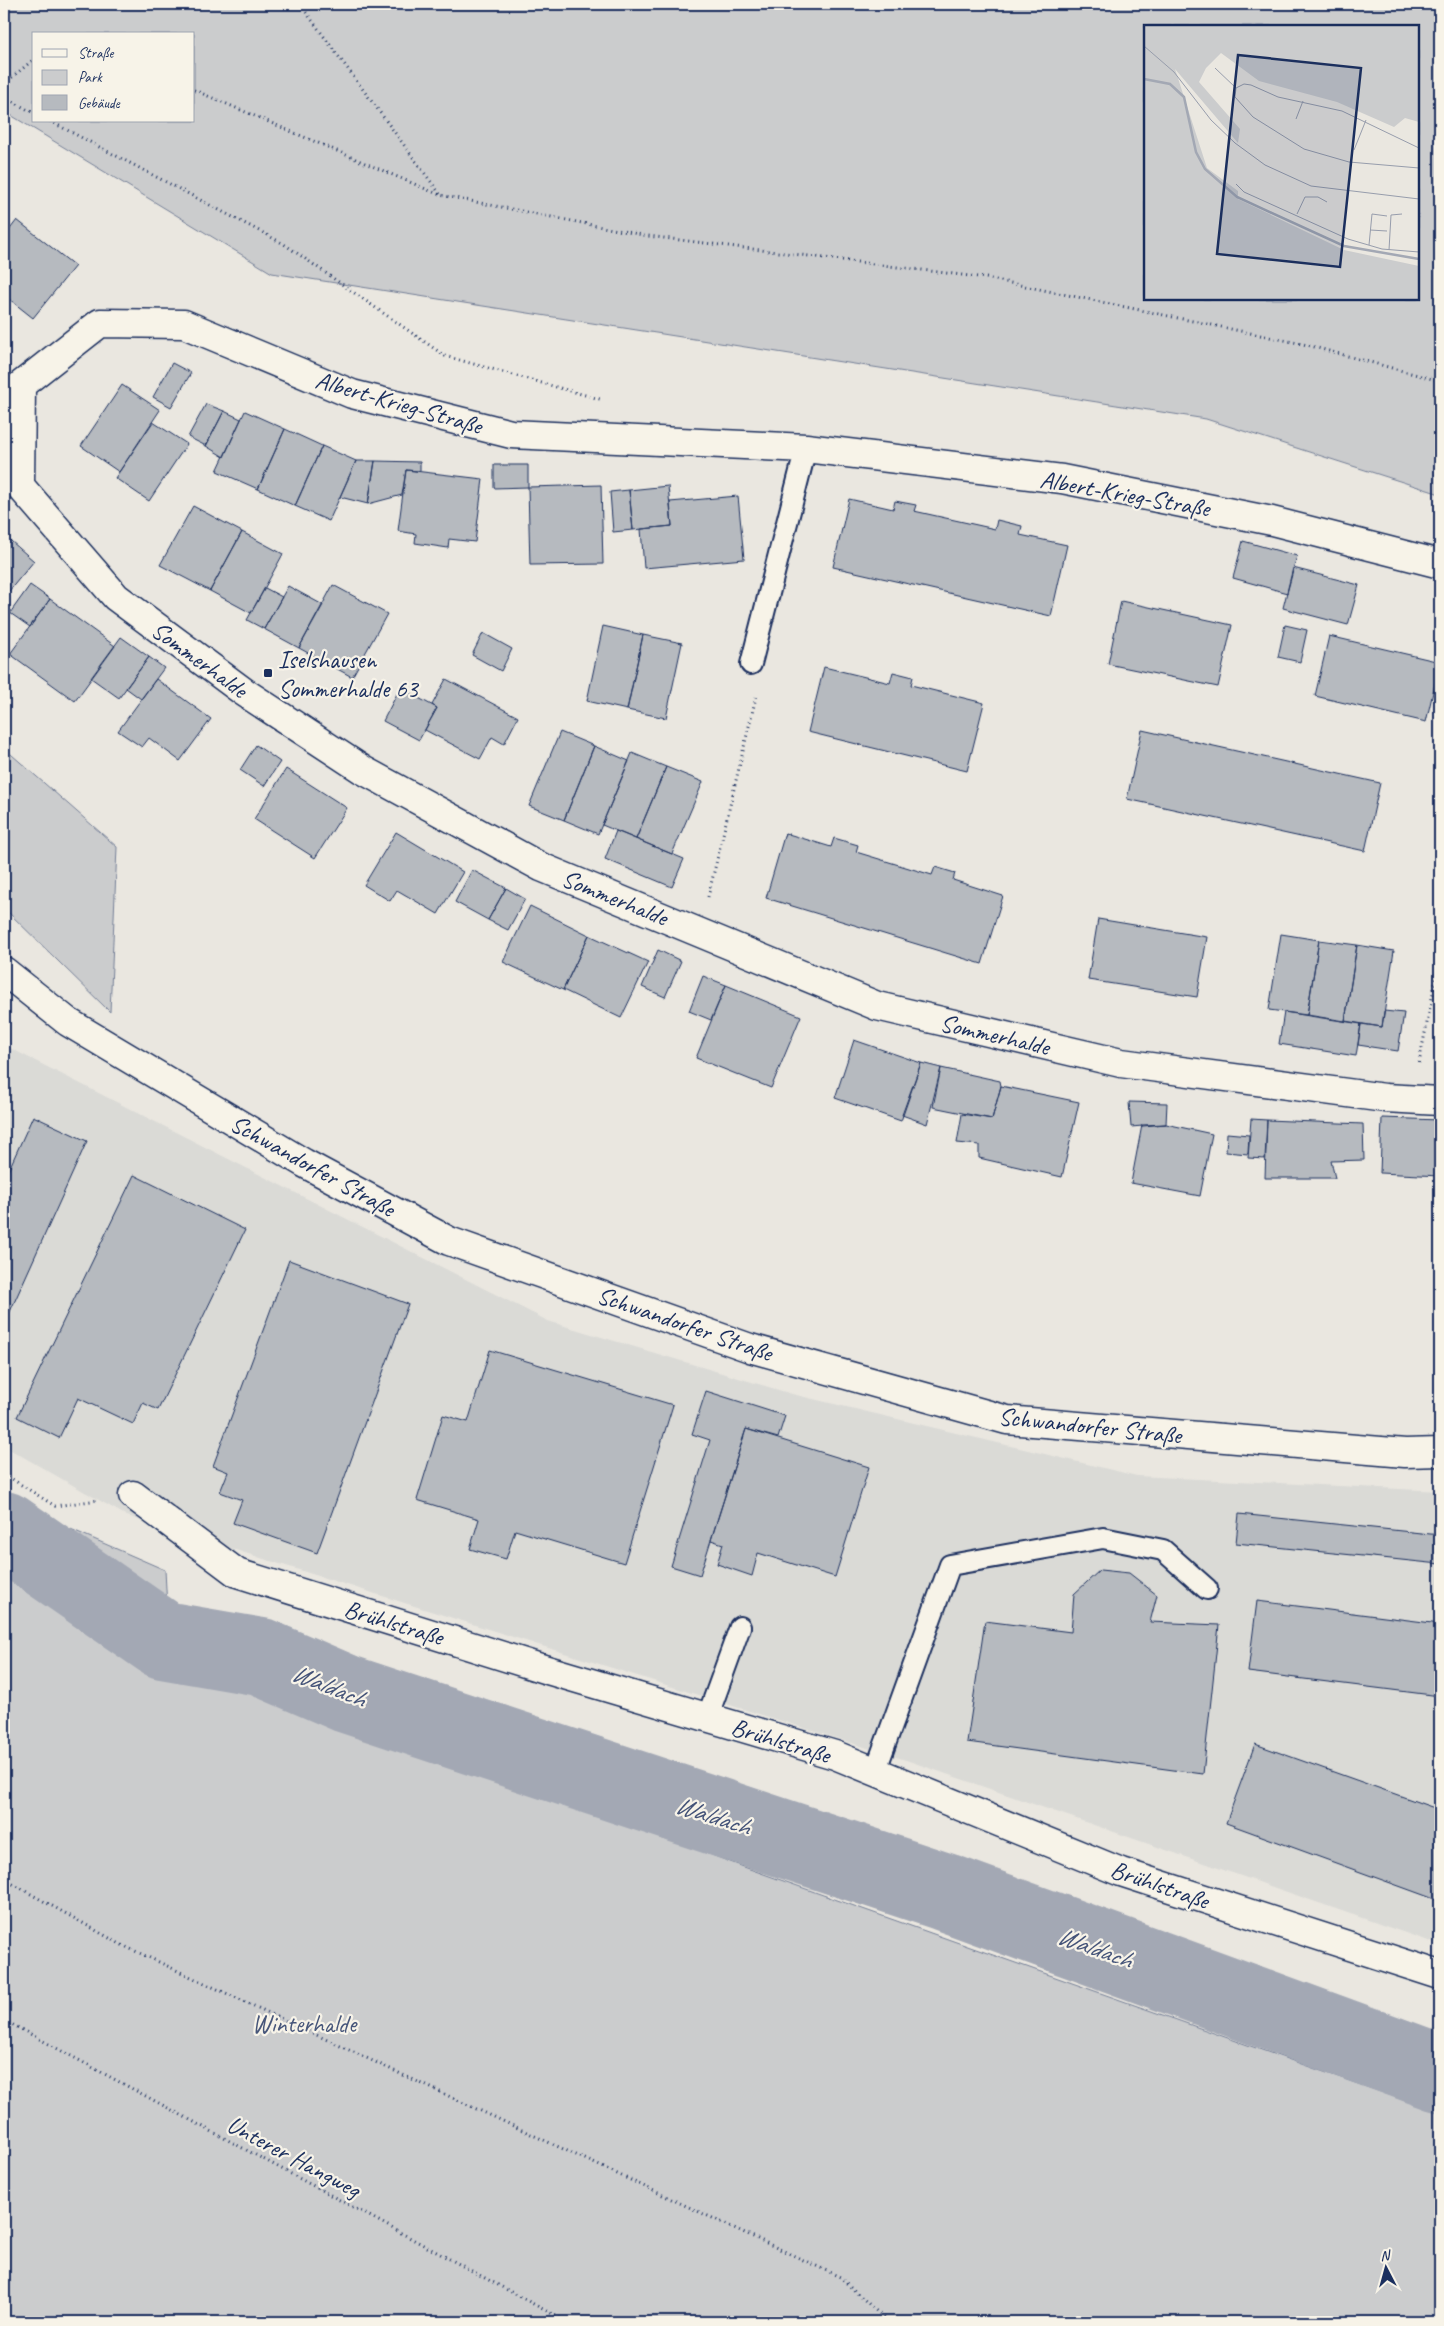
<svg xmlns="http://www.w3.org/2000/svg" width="1444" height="2326" font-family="Caveat,sans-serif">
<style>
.built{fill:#dadad6}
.green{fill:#cbcccd;stroke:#737e96;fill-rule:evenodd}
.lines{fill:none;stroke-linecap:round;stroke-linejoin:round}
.river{stroke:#a3a8b4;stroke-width:78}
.building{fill:#b6babf;stroke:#1b2f5e}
.lane-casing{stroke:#1b2f5e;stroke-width:24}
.street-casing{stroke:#1b2f5e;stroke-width:31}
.secondary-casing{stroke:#1b2f5e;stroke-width:31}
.path{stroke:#1b2f5e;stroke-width:3;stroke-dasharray:1 4;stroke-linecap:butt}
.lane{stroke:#f7f3e8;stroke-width:20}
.street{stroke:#f7f3e8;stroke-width:28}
.secondary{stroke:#f7f3e8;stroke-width:28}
.poi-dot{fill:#1b2f5e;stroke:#f7f3e8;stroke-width:2}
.labels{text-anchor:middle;stroke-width:4.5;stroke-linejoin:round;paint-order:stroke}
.street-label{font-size:25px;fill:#1b2f5e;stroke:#f7f3e8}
.poi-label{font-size:25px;fill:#1b2f5e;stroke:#f7f3e8;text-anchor:start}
.park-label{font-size:25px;fill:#47567a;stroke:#f7f3e8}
.water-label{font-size:26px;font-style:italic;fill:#445378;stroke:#f7f3e8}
.inset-river{fill:none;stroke:#a3a8b4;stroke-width:2.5}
.inset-road{fill:none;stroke:#979dac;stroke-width:1}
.view{fill:#1b2f5e;fill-opacity:0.15;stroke:#1b2f5e;stroke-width:2.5}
.inset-edge{fill:none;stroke:#1b2f5e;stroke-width:2.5}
</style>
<rect width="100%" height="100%" fill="#eae7e0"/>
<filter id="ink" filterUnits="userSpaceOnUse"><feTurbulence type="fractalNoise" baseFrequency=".02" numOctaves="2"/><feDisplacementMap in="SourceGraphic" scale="10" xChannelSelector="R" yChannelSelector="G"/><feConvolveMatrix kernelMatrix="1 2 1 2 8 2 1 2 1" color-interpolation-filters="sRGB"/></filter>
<g filter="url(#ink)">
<path class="built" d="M4 1045 548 1321 792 1394 1137 1476 1440 1491V1945L909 1761 127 1516 4 1446Z"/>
<path class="green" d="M4 4H1440V494L1206 419 272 273 4 111ZM1145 26H1418V299H1145ZM34 34H194V121H34Z
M4 748 117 847 110 1012 4 908Z
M4 1500 165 1570 170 1665 248 1682 741 1866 1440 2113V2322H4Z"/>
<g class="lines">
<path class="river" d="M4 1530 163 1640 261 1657 347 1694 945 1892 1440 2073"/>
</g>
<path class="building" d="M17 220 75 266 33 318 4 295V237Z
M172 363 191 373 171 407 153 397Z
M122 385 160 410 119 472 81 446Z
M206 404 224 411 206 446 188 437Z
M224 411 241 419 224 457 206 446Z
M245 411 285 429 258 489 217 471Z
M153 422 187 444 149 501 115 478Z
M285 429 322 446 295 506 258 489Z
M322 446 356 461 329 521 295 506Z
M356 461H375L368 504 340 497Z
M375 461 420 462V471L406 470 402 495 368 504Z
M494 465H528V487L494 488Z
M406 470 483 479 475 542 449 539 448 548 415 543 416 534 398 531Z
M601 485 603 564 530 565 528 487Z
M668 486 672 526 633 530 629 490Z
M629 490 633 530 613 532 610 492Z
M738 496 744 559 644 568 641 529 672 526 670 502Z
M849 499 893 509 895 501 916 505 914 511 995 529 997 520 1022 526 1020 535 1067 545 1051 616 833 567Z
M193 506 242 532 210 591 160 565Z
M242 532 283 554 251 613 210 591Z
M4 535 34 561 4 597Z
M1243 541 1297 556 1287 593 1233 578Z
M1293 568 1359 585 1348 625 1283 608Z
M30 585 50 599 30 627 10 613Z
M333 585 387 614 352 677 299 648Z
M288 586 323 605 299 648 264 629Z
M265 588 282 597 264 629 247 620Z
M50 599 115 646 75 701 10 654Z
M1121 601 1232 625 1218 687 1108 664Z
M1285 625 1307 630 1300 662 1278 657Z
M603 626 643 635 627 710 587 701Z
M483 633 512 649 501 671 472 655Z
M643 635 682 643 666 718 627 710Z
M1329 636 1440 662 1426 722 1315 696Z
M121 637 149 657 119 698 91 678Z
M149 657 164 668 141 699 126 688Z
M824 667 890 683 893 672 913 677 911 685 984 703 967 771 808 732Z
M156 679 211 719 180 761 149 738 142 747 118 731Z
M446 679 518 717 504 744 492 737 480 759 425 730 437 708 432 705Z
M400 688 437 708 419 740 383 721Z
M1142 730 1380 783 1365 851 1127 799Z
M560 732 594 746 564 820 529 806Z
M256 745 280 762 264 786 240 770Z
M594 746 629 761 598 834 564 820Z
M632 753 666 767 636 839 602 825Z
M666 767 703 782 672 854 636 839Z
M286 769 347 808 315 858 254 819Z
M616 831 684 859 672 887 605 859Z
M396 832 463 872 438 914 397 890 390 901 364 885Z
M785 833 831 847 834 838 858 845 856 852 932 875 935 867 955 873 953 880 1003 896 982 964 766 898Z
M472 870 506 888 488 920 455 902Z
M506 888 525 899 508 930 488 920Z
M530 906 589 935 563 990 503 962Z
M1098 919 1207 937 1197 997 1088 980Z
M1281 934 1319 940 1307 1015 1269 1010Z
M589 935 648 962 621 1018 563 990Z
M1319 940 1357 945 1345 1021 1307 1015Z
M1357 945 1394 951 1382 1027 1345 1021Z
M658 950 681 961 665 997 642 987Z
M703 976 726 985 711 1020 689 1011Z
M726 985 801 1016 771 1088 696 1058Z
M1384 1011 1404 1013 1398 1051 1358 1045 1361 1024 1382 1027Z
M1284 1012 1361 1024 1356 1056 1279 1044Z
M854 1040 921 1063 901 1121 835 1098Z
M921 1063 941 1068 927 1124 902 1115Z
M941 1068 1000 1081 1001 1086 992 1119 933 1107Z
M1001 1086 1079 1102 1062 1177 979 1158V1145L957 1143 962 1114 992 1119Z
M1129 1102 1167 1103 1166 1124 1131 1127Z
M33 1116 87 1141 4 1325V1180Z
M1382 1118 1440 1120V1176L1380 1173Z
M1251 1119 1267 1120 1265 1159 1248 1158Z
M1267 1120 1363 1124 1364 1160 1331 1161 1335 1178H1265Z
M1166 1124 1212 1134 1200 1196 1131 1183 1142 1125Z
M1227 1133 1249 1135 1248 1154 1226 1152Z
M134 1175 245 1230 158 1410 143 1403 133 1424 78 1398 59 1438 17 1417Z
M289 1260 408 1304 317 1553 233 1523 242 1500 220 1492 228 1472 213 1466Z
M490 1350 673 1405 624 1563 515 1530 506 1559 470 1549 479 1519 417 1500 443 1415 468 1422Z
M706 1391 785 1416 778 1438 746 1429 700 1575 671 1566 710 1440 692 1434Z
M746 1429 869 1467 835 1577 758 1553 752 1576 717 1564 723 1544 711 1540Z
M1239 1514 1440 1535V1564L1236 1543Z
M1100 1570 1129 1573 1157 1595 1150 1622 1219 1625 1203 1774 967 1742 985 1621 1071 1632 1074 1594Z
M1257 1601 1440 1624V1696L1248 1672Z
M1255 1744 1440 1810V1901L1226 1823Z"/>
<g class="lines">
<g class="lane-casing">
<path id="lane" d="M751 664 806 448
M707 1718 740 1627
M875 1772 950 1565 1103 1538 1163 1550 1207 1589"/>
</g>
<g class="street-casing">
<path id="street" d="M21 385 20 486 116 597 244 692 363 770 541 867 877 1006 1121 1063 1385 1098 1440 1101
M21 385 100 323 184 324 352 394 511 434 806 448 1062 479 1272 521 1440 564
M133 1495 237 1573 544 1669 835 1755 1121 1872 1440 1975"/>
</g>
<g class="secondary-casing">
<path id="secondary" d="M4 971 68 1022 304 1163 449 1241 750 1348 1007 1420 1405 1453 1440 1452"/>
</g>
<path class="path" d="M300 4 440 194
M4 84 34 59
M194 90 440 195 648 236 986 278 1303 344 1440 381
M4 97 34 113
M50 121 284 244 445 356 603 400
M708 897 756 697
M1419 1063 1437 973 1440 971
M4 1474 55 1506 98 1500
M4 1879 122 1945 840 2277 888 2322
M4 2020 567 2322"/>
<use href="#lane" class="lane"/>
<use href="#street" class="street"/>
<use href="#secondary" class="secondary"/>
</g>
</g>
<rect class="poi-dot" x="263" y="668" width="10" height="10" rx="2.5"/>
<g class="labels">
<g class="street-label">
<text transform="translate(399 402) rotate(16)" y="9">Albert-Krieg-Straße</text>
<text transform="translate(1125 493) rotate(10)" y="9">Albert-Krieg-Straße</text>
<text transform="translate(200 659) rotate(36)" y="9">Sommerhalde</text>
<text transform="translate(615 897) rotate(22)" y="9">Sommerhalde</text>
<text transform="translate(995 1034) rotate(13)" y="9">Sommerhalde</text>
<text transform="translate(313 1165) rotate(29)" y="9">Schwandorfer Straße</text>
<text transform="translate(685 1323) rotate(19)" y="9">Schwandorfer Straße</text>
<text transform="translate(1090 1425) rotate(6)" y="9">Schwandorfer Straße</text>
<text transform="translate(394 1622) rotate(17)" y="9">Brühlstraße</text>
<text transform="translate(781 1740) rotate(17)" y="9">Brühlstraße</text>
<text transform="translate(1160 1884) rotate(19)" y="9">Brühlstraße</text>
<text transform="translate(294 2156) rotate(28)" y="9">Unterer Hangweg</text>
</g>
<g class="poi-label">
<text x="278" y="668">Iselshausen<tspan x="278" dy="29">Sommerhalde 63</tspan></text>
</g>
<g class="park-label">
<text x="304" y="2032">Winterhalde</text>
</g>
<g class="water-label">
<text transform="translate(329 1685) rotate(22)" y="9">Waldach</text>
<text transform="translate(713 1815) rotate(18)" y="9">Waldach</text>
<text transform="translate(1095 1947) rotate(20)" y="9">Waldach</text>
</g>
</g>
<g transform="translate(1144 25)">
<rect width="275" height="275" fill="#eae7e0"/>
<path d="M0 0H275V97L261 93 250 102 193 77 115 56 77 28 62 43 55 57 96 104 94 118 31 44 63 143 94 166V174L200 225 275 241V275H0Z" fill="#cbcccd"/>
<path class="inset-river" d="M0 54 26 59 40 72 52 127 61 144 93 172 200 221 275 234"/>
<path class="inset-road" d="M0 21 30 47 67 95 91 118 121 140 167 161 275 174M71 43 92 63M92 63 91 72 109 92 160 124 205 137 275 143M92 63 100 59 107 60 134 72 198 86 275 123M152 94 159 76M210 125 222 95M92 159 100 167 204 214 238 224 275 227M153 189 161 172H174L183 177M226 205 243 206M225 220 228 189 243 191M245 225 247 190 258 189"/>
<path class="view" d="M94 30 217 43 196 242 73 229Z"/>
<rect width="275" height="275" class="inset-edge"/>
</g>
<rect width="1444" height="2326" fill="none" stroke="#f7f3e8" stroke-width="20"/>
<rect x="10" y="10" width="1424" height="2306" fill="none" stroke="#1b2f5e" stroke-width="2" filter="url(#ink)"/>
<rect x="32" y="32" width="162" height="90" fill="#f7f3e8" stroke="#9fa5b1"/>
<rect x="42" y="49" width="25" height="8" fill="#f7f3e8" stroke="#9fa5b1"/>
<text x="78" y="58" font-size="15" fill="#1b2f5e">Straße</text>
<rect x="42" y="70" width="25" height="15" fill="#cbcccd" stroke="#9fa5b1"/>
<text x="78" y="82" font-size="15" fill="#1b2f5e">Park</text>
<rect x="42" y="95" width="25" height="15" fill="#b6babf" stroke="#9fa5b1"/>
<text x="78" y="108" font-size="15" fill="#1b2f5e">Gebäude</text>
<g transform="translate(1386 2268) rotate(354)" stroke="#f7f3e8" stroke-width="4" paint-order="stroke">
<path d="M0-4L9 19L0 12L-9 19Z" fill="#1b2f5e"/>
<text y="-8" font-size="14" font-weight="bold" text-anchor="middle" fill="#1b2f5e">N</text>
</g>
</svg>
